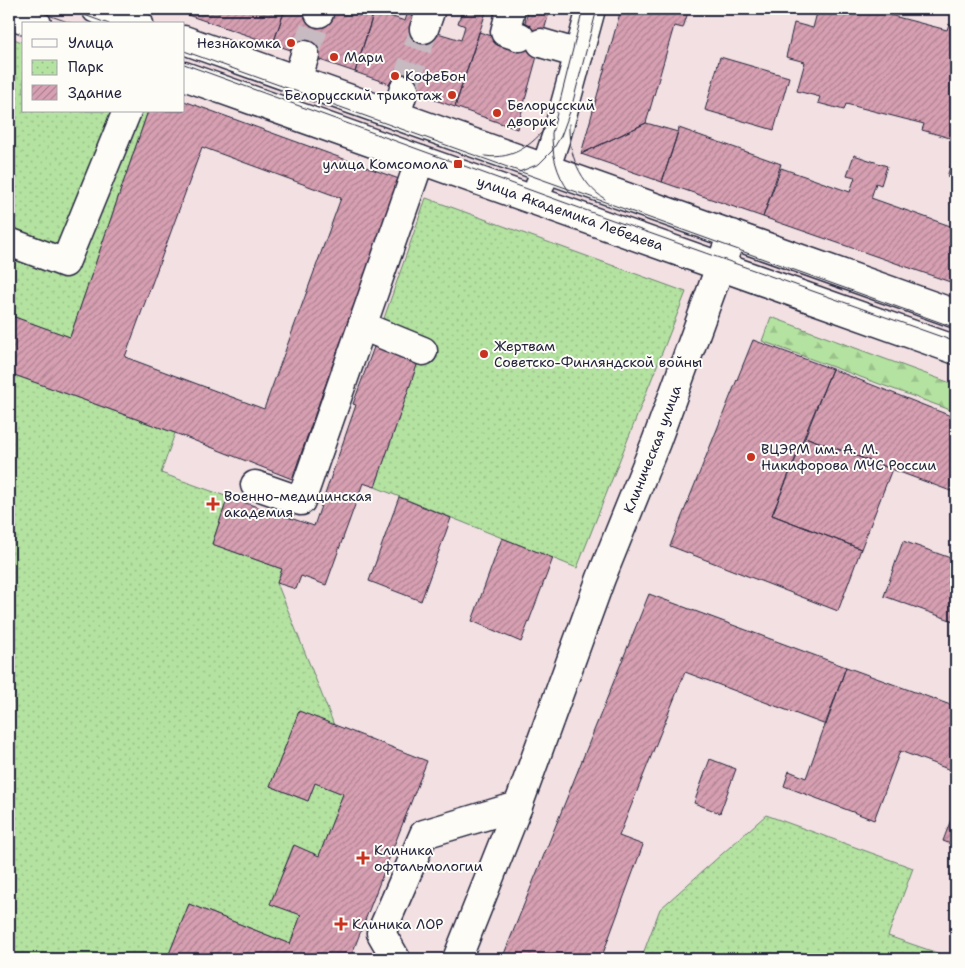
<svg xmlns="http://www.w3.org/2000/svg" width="965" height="968" font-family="'Shantell Sans',sans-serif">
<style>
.forest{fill:url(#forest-firs);stroke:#6b826e}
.park{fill:url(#park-dots);stroke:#6b826e}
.building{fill:url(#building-hatch);stroke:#22223b;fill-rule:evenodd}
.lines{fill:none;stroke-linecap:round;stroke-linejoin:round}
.minor-tunnel{stroke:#c8bac1;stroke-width:28;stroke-dasharray:28 14;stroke-linecap:butt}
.minor-casing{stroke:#22223b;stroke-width:31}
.major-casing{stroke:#22223b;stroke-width:31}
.minor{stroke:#fdfcf7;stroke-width:28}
.major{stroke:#fdfcf7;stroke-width:28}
.tram{stroke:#22223b;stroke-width:1}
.poi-dot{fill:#c8321e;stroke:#fdfcf7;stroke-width:2}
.labels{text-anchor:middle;stroke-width:4;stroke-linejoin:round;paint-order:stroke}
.poi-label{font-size:14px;fill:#22223b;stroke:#fdfcf7;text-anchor:start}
.street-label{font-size:14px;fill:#22223b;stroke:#fdfcf7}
</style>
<defs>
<pattern id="forest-firs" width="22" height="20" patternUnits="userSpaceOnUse" patternTransform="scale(1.25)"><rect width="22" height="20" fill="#b4e2a0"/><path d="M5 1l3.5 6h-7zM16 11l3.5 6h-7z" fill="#9ac28b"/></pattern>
<pattern id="park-dots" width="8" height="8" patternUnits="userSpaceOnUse" patternTransform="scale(1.25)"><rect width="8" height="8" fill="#b4e2a0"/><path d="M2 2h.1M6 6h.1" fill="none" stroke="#9ac28b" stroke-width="1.8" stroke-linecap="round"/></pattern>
<pattern id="building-hatch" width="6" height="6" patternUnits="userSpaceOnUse" patternTransform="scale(1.25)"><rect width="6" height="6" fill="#d7a0b2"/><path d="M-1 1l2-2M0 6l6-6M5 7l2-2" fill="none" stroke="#ae8292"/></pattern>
</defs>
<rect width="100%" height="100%" fill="#f2e0e2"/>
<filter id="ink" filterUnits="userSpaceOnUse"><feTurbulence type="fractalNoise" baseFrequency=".02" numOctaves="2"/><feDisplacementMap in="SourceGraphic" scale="10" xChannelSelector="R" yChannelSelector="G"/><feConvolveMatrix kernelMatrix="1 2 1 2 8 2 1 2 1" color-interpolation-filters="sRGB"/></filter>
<g filter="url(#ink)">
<path class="forest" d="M771 317 956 385V412L762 341Z"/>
<path class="park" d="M9 37 24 43V111H148L70 337 9 315V281L12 273 9 272Z
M426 198 686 292 577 568 375 487 418 362 374 347Z
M9 373 175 433 161 473 228 497 212 544 282 569 277 583 334 725 299 712 270 786 308 801 315 783 343 794 319 856 293 846 271 903 301 915 290 944 189 904 167 959H9Z
M766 815 913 868 888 936 955 959H641L660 909Z"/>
<path class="building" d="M170 9H285L273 44Z
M285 9H375L355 72 273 44Z
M409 9H427L421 28 461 40 465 26 458 23 463 9H487L455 107 355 72 374 11 405 21Z
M529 9H550L517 129 455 107 479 32 518 44Z
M621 9H689L683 28 674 26 646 123 581 154Z
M818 9H870V10L947 30 949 24 956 26V132L952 131 950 138 922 130 924 124 846 104 844 110 818 103 820 97 797 91 805 62 786 57 794 23 813 28Z
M720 57 789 77 774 130 705 110Z
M184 101 399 179 292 479 175 433 9 373V315L70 337 148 111H184ZM202 147 341 198 264 409 125 357Z
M646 123 678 132 662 182 581 154Z
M679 128 781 164 763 217 662 182Z
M955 151H956V180L947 177Z
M854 155 887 166 881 185 876 183 871 198 956 228V284L763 217 781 168 850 192 855 177 847 175Z
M753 340 832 369 772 515 861 549 838 611 670 546Z
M374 347 418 362 375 487 363 483 326 585 301 576 296 589 277 583 282 569 212 544 228 497 314 526 356 405 353 404Z
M832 369 956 418V493L805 437Z
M805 437 892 469 861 549 772 515Z
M399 497 451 518 421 601 369 581Z
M502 538 553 558 521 642 472 621Z
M903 541 956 560V622L884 596Z
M649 594 846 667 826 725 685 672 619 836 643 845 601 959H502Z
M846 667 956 707V772L900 751 874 820 784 786 789 771 806 778Z
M299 711 427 761 350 959H167L189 904 290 944 301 915 270 904 294 845 319 856 343 794 315 783 308 801 270 786Z
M710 759 736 769 720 813 694 803Z
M956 806V846L943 841Z"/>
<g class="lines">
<path class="minor-tunnel" d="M305 55 319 13
M404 89 424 29"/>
<g class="minor-casing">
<g id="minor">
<path d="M511 9 505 32 520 37"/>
<path d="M319 13 320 9"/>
<path d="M424 29 431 9"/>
<path d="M541 43 579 54"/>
<path d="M297 80 305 55"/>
<path d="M396 115 404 89"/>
<path d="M9 242 65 263 127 111"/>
<path d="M362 326 423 351"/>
<path d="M255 485 301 501 420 160"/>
<path d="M396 959 381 933 424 834 518 806"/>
<path id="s1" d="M457 959 518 806 601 578 656 442 732 234"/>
</g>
</g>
<g class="major-casing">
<g id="major">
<path d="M96 9 139 24"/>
<path d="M9 14 37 24"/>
<path d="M184 40 956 314"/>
<path id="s2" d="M184 76 956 350"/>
<path d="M540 185 557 134 591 9"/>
</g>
</g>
<use href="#minor" class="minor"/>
<use href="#major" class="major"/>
<path class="tram" d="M32 9 73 24
M68 9 109 24
M184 51 956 328
M184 64 607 218 956 342
M569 124C568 153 580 184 605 199
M485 156C514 161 537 142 552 119
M519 172 539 164 552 151 561 136 571 109 597 9
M569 191C556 173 552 154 552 133L583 9"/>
</g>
</g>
<g class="poi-dot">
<circle cx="291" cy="43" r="5"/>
<circle cx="334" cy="57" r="5"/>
<circle cx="395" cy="76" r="5"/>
<circle cx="452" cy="95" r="5"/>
<circle cx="497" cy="113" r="5"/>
<rect x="453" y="159" width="10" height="10" rx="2.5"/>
<circle cx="484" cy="354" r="5"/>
<circle cx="751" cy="457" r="5"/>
<path d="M210.5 496.5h5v5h5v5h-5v5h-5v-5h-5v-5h5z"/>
<path d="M360.5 850.5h5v5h5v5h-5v5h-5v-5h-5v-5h5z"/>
<path d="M338.5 916.5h5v5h5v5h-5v5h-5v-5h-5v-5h5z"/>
</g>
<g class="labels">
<g class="poi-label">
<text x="281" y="48" text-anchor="end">Незнакомка</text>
<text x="344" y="62">Мари</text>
<text x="405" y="81">КофеБон</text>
<text x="442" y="100" text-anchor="end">Белорусский трикотаж</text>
<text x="507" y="110">Белорусский<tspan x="507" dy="16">дворик</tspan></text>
<text x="448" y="169" text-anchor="end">улица Комсомола</text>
<text x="494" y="351">Жертвам<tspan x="494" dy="16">Советско-Финляндской войны</tspan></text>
<text x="761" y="454">ВЦЭРМ им. А. М.<tspan x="761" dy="16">Никифорова МЧС России</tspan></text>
<text x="224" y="501">Военно-медицинская<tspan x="224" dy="16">академия</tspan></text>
<text x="374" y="855">Клиника<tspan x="374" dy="16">офтальмологии</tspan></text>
<text x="352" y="929">Клиника ЛОР</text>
</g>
<g class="street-label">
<text dy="5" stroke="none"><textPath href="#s2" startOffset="410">улица Академика Лебедева</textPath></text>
<text dy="5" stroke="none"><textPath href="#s1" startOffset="546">Клиническая улица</textPath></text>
</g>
</g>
<rect width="965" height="968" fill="none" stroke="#fdfcf7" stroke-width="30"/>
<rect x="15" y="15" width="935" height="938" fill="none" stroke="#22223b" stroke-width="2" filter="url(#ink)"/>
<rect x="22" y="22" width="162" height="90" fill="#fdfcf7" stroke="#a5a5ac"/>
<rect x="32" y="39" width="25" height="8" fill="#fdfcf7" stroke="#a5a5ac"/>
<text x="68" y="48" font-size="15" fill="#22223b">Улица</text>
<rect x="32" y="60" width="25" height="15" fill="url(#park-dots)" stroke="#a5a5ac"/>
<text x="68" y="72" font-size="15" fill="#22223b">Парк</text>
<rect x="32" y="85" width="25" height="15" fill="url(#building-hatch)" stroke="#a5a5ac"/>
<text x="68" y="98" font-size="15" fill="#22223b">Здание</text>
</svg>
